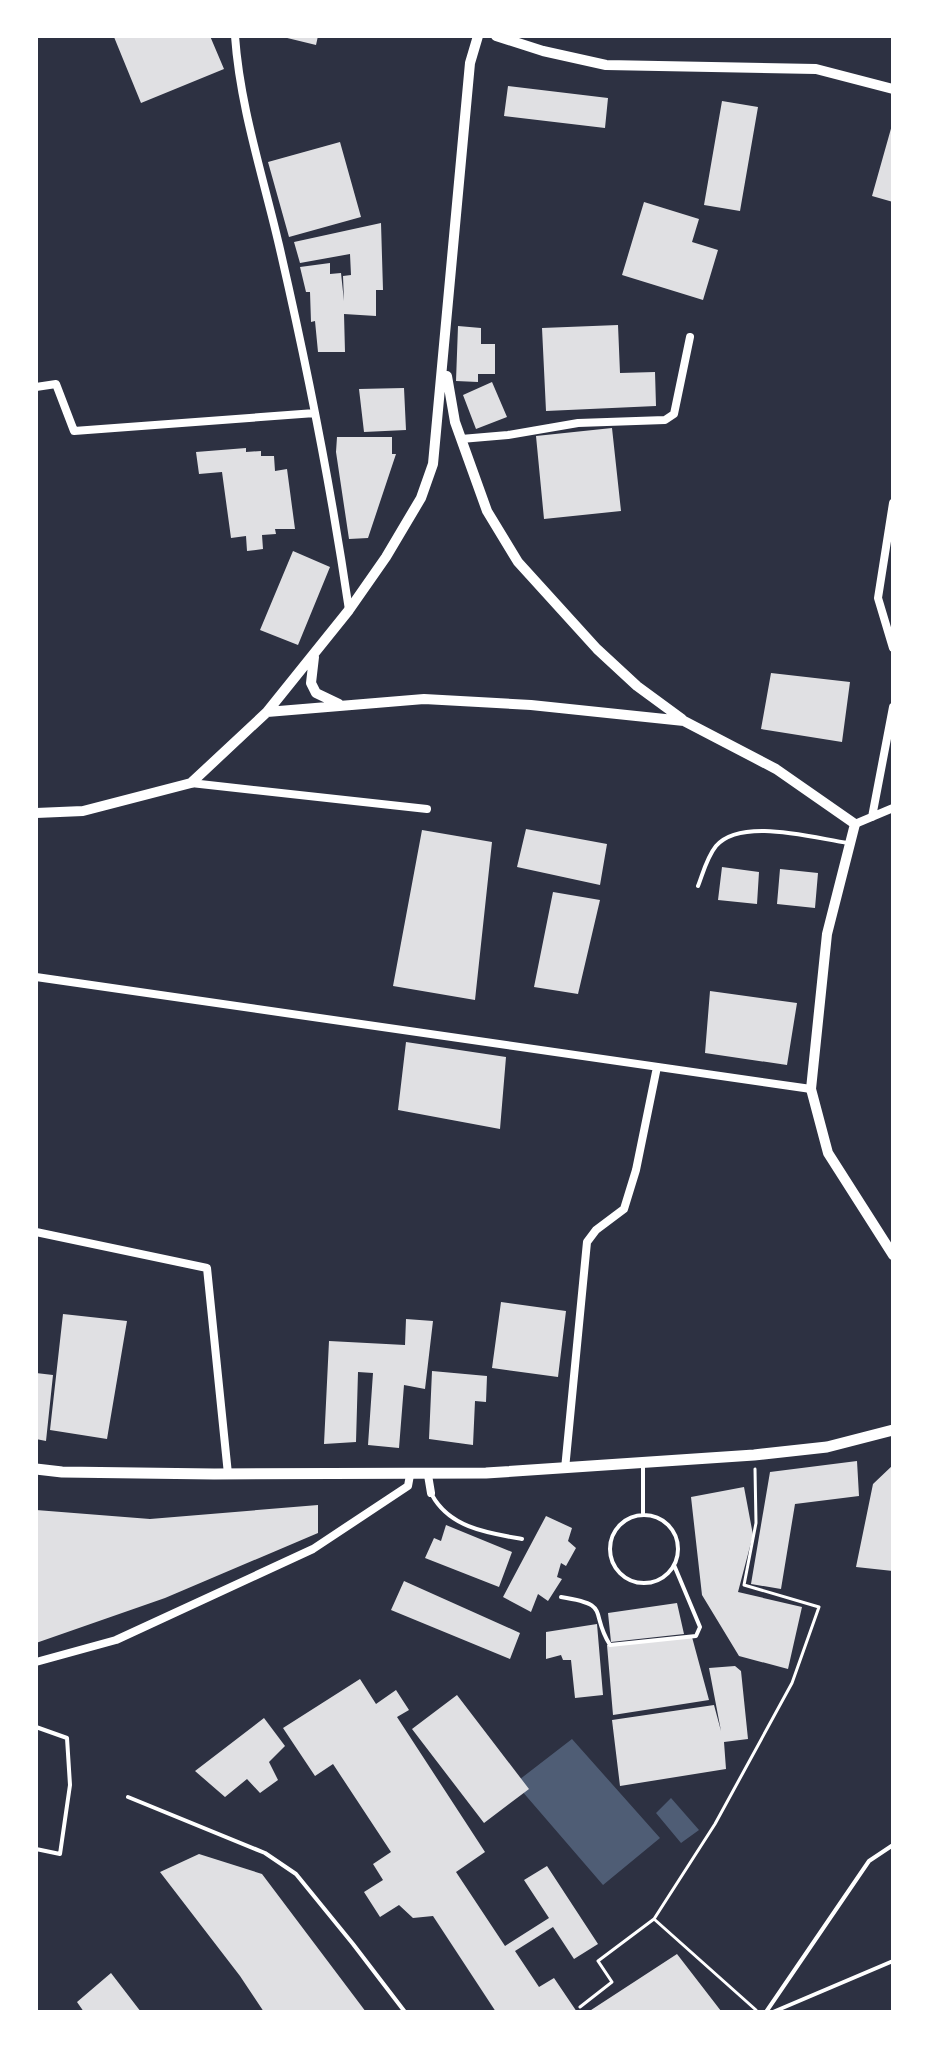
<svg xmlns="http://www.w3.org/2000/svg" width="929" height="2048" font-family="Poppins,sans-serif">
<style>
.water{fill:#4f5d75}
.building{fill:#e0e0e3}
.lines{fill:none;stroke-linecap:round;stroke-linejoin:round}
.path{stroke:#fff;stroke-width:3}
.service{stroke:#fff;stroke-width:4}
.minor{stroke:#fff;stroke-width:8}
.tertiary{stroke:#fff;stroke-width:10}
.secondary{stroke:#fff;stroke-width:11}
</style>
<rect width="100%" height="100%" fill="#2d3142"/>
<path class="water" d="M572 1739 660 1838 603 1885 515 1783Z
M671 1798 699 1830 681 1843 656 1813Z"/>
<path class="building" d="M210 36 224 69 141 103 114 37Z
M279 36H318L316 45Z
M508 86 608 98 605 128 504 116Z
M722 101 758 107 740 211 704 205Z
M892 125H893V202L872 196Z
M340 142 361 217 289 237 268 162Z
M644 202 699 219 692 242 718 250 703 300 622 275Z
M381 223 383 290H376V316L344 314 345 352H318L315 321 311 322 310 292H306L300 267 330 263V274L341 273 344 301 343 276 351 275 350 254 300 263 294 242Z
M618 325 620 373 655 372 656 406 546 411 542 328Z
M458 326 481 328V344H495V374H478V382L456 381Z
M492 382 507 417 476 429 463 395Z
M404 388 406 430 364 432 359 389Z
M612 428 621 511 544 519 536 436Z
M337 437H392V454H396L368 538 349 539 336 452Z
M246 448V452L261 451V456H274L275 471 287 469 295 529H275L276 534 262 535 263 549 247 551 246 536 231 538 222 472 199 474 196 452Z
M293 551 330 567 298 645 260 630Z
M771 673 850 682 842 742 761 729Z
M526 829 607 844 600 885 517 867Z
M422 830 492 842 475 1000 393 986Z
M722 867 759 872 757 904 718 900Z
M780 869 818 873 815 908 777 904Z
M553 892 600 900 578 994 534 987Z
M710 991 797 1003 787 1065 705 1053Z
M406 1042 506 1057 500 1129 398 1110Z
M501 1302 566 1311 558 1377 492 1368Z
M63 1314 127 1321 107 1439 50 1430Z
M406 1319 433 1321 425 1389 404 1385 399 1448 368 1445 373 1373 358 1372 356 1442 324 1444 329 1341 405 1345Z
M432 1371 487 1376 486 1402 475 1401 473 1445 429 1439Z
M36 1373 53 1375 46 1441 36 1439Z
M857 1461 859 1496 795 1504 781 1589 751 1584 770 1472Z
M893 1465V1571L856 1567 873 1484Z
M744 1487 753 1535 738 1592 802 1607 788 1669 739 1656 702 1595 691 1497Z
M318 1505V1533L165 1598 36 1643V1510L150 1519Z
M546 1516 572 1528 568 1541 576 1548 566 1566 561 1563 557 1577 562 1579 548 1601 538 1594 531 1612 503 1597Z
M446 1525 512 1552 499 1587 425 1558 434 1538 441 1541Z
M404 1581 520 1633 510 1659 391 1610Z
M677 1603 684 1634 611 1642 608 1613Z
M597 1624 603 1695 575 1698 571 1660H563L561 1655 546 1659V1632Z
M692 1637 709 1700 613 1715 607 1645Z
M735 1666 741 1671 748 1739 724 1742 726 1769 620 1786 612 1720 714 1705 721 1731 709 1668Z
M360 1679 376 1704 396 1690 409 1710 397 1717 485 1852 456 1872 505 1946 549 1918 524 1880 547 1866 598 1944 574 1959 553 1927 515 1951 539 1987 554 1978 577 2012H496L433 1916 413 1918 399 1905 380 1917 364 1892 383 1880 373 1864 391 1852 333 1764 315 1776 283 1728Z
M457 1695 529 1789 484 1823 412 1729Z
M264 1718 285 1746 269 1762 278 1780 260 1793 247 1779 225 1797 195 1771Z
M199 1854 262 1874 366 2012H264L240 1976 160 1872Z
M677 1954 721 2011 588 2012Z
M111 1973 141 2012H84L77 2002Z"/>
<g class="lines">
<path class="path" d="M654 1919 756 2010
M580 2007 612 1982 598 1961 654 1919 715 1824 792 1683 819 1607 744 1585 756 1523 755 1469"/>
<path class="service" d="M698 886C703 873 707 857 716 846 741 817 813 838 848 843
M643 1466V1515
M432 1495C450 1528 488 1533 522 1539
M610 1549a34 34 0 1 1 68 0a34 34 0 1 1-68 0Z
M561 1597C612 1605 589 1611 610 1645L696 1636 700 1627 674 1565
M36 1727 67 1738 70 1785 60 1854 36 1849
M128 1797 265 1853 296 1874 353 1944 405 2012
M766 2012 869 1861 893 1845
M773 2012 893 1961"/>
<path class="minor" d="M235 36C240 107 263 176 279 245 307 366 331 487 349 610
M36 387 56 384 74 431 315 413
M461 439 508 435 578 423 665 420 674 414 690 337
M893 503 878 598 893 648
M191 783 427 809
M872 817 893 707
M855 824 893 808
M36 977 811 1089
M36 1232 207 1268 228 1474
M565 1469 587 1242 596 1230 624 1209 636 1170 657 1067
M428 1475 431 1493
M36 1662 116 1640 313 1549 408 1486 410 1475"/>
<path class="tertiary" d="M496 36 543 51 606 65 816 69 893 89
M447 376 455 422 487 511 518 562 597 649 637 686 682 719
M314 657 311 683 316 693 339 704
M267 712 424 699 531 705 684 721 776 769 855 824 827 934 811 1089 828 1153 893 1255
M36 813 83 811 191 783 267 712 349 610 386 557 421 498 433 464 470 63 478 36"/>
<path class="secondary" d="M36 1469 62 1472 214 1474 486 1473 754 1455 827 1447 893 1430"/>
</g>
<rect width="929" height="2048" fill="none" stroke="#ffffff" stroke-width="76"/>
</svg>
